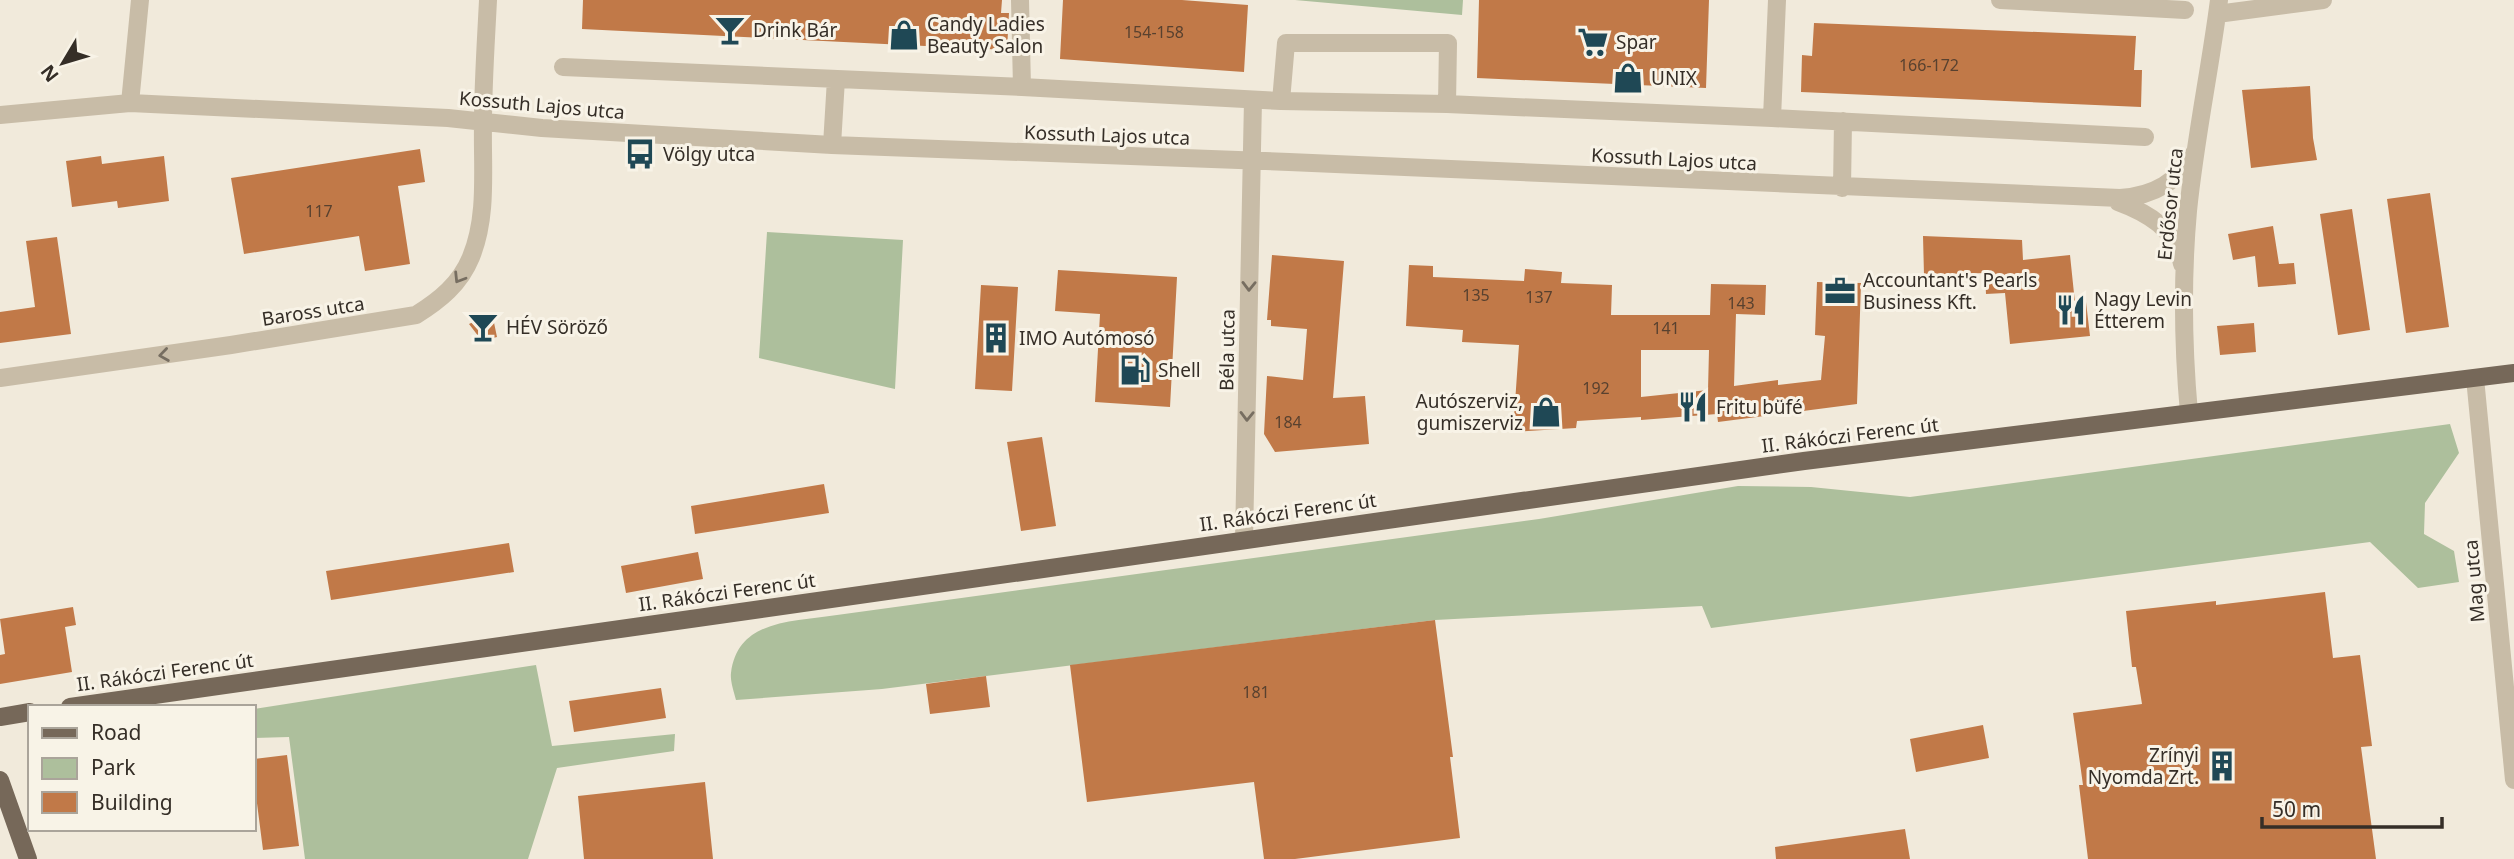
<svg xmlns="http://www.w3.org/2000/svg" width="2514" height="859" font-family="'Noto Sans',sans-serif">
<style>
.green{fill:#adbf9c}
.building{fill:#c17948;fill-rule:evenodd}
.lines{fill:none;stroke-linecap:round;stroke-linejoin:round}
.minor{stroke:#c8bca7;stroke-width:18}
.major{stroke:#766859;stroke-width:18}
.oneway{stroke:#776e61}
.labels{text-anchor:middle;stroke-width:6;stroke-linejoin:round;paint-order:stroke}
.number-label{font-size:16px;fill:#58412f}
.poi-label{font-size:19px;fill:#352e27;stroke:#f8f3e7;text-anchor:start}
.street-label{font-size:19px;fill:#352e27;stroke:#f8f3e7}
</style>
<rect width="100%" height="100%" fill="#f1eadb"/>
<path class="green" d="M1295 0H1463L1462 15Z
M767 232 903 240 895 389 759 358Z
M2450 424 2459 453 2425 503 2424 534 2454 551 2459 582 2418 588 2370 542 1711 628 1702 606 1435 620 882 689 736 700C734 692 730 681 731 673 738 618 795 622 837 615L1539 519 1738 486 1811 487 1910 497Z
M536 665 552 746 675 734 674 751 557 768 528 859H305L289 737 254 738V709Z"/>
<path class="building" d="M583 0H1002L1001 13H1009L1007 50 582 29Z
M1063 0H1182L1248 5 1244 72 1060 59Z
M1479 0H1709L1706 88 1477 78Z
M1814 23 2136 36 2134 70H2142L2141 107 1801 92 1802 55 1812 56Z
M2310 86 2313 138 2317 160 2251 168 2242 90Z
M420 149 425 182 398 186 410 264 365 271 359 236 244 254 231 178Z
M101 156 102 164 164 156 169 201 118 208 117 201 72 207 66 161Z
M2430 193 2449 327 2406 333 2387 199Z
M2352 209 2370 330 2338 335 2320 214Z
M2273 226 2279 264 2294 263 2296 284 2258 287 2255 256 2233 260 2228 234Z
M1923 236 2022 240 2023 260 2070 255 2075 303 2086 302 2090 336 2010 344 2005 293 1986 294 1985 273 1924 275Z
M57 237 71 334 0 343V312L35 307 26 241Z
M1272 255 1344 261 1333 398 1365 396 1369 444 1275 452 1264 434 1267 376 1303 380 1307 329 1271 326V320H1267Z
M1409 265 1433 266V277L1524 281 1525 269 1562 272 1561 283 1612 285 1611 315H1710L1711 284 1766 285 1765 315 1736 314 1734 386 1778 380V385L1821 380 1825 336 1815 335 1817 282 1861 283 1857 404 1718 422 1717 414 1641 420V417L1577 421 1576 428 1513 432 1519 345 1462 342 1463 330 1406 326ZM1641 350H1709L1708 390 1641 397Z
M1058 270 1177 277 1170 407 1095 402 1100 314 1055 311Z
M981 285 1018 287 1012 391 975 389Z
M492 313 497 337 482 341 469 324Z
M2254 323 2256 352 2220 355 2217 326Z
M1042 437 1056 526 1021 531 1007 442Z
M824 484 829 513 695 534 691 506Z
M509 543 514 572 331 600 326 571Z
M698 552 703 579 626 593 621 566Z
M2325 592 2333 658 2360 655 2372 746 2361 747 2376 859H2088L2079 785H2083L2073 713 2142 704 2136 667H2132L2126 611 2216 601V605Z
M73 607 76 625 65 627 72 672 0 684V655L5 654 0 619Z
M1435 620 1453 757H1450L1460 838 1295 859H1264L1254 782 1087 802 1070 665Z
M986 676 990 707 930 714 926 684Z
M661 688 666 718 574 732 569 701Z
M1983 725 1989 758 1916 772 1910 739Z
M287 755 299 846 263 850 254 780V759Z
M705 782 713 859H584L578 796Z
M1905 829 1910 859H1776L1775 847Z"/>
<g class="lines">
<path class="minor" d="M1020 0 1022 87
M2000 0 2185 10
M2217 14 2323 0
M563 67 1022 87 1281 101 1447 104 1772 118 2145 137
M1281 101 1286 43H1448L1447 104
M130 103 140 0
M0 115 130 103 448 118 542 128 832 145 1289 162 2120 198C2154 196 2178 182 2195 152
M1772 118 1777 0
M832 145 836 79
M1842 188 1843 121
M2118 202C2148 213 2176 229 2182 264
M0 378 231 345 416 315C440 300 460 284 471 257 488 216 482 168 483 124 483 83 486 41 488 0
M2475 378 2514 780
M2189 413C2183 346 2182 278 2188 211 2195 140 2210 70 2219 0
M1244 540 1253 100"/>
<path class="major" d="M70 707 1804 461 2514 373
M0 717 30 712
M0 780 28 859"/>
</g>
<defs><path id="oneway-chevron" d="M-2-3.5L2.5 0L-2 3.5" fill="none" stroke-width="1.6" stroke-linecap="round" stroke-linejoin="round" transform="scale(1.75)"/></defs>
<g class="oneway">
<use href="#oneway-chevron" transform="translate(459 278) rotate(122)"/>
<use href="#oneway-chevron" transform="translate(1249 286) rotate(91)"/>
<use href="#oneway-chevron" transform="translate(164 355) rotate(172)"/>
<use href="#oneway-chevron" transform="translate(1247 416) rotate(91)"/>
</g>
<defs>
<g id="bar-bare" transform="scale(2.415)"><path d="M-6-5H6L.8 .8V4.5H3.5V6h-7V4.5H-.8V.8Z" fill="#1f4855" stroke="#f8f3e7" stroke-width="2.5" paint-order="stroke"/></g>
<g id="shop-bare" transform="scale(2.415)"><path d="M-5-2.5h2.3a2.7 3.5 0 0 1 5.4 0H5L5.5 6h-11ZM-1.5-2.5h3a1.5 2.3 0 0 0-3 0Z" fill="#1f4855" stroke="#f8f3e7" stroke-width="2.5" paint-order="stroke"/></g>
<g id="supermarket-bare" transform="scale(2.415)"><path d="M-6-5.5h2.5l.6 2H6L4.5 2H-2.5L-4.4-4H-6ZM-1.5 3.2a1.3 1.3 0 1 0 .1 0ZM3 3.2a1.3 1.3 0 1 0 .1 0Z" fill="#1f4855" stroke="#f8f3e7" stroke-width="2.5" paint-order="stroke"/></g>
<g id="bus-bare" transform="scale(2.415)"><path d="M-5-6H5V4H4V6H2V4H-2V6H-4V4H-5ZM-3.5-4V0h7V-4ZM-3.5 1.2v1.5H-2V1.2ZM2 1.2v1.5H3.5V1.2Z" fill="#1f4855" stroke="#f8f3e7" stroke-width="2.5" paint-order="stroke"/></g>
<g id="office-bare" transform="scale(2.415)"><path d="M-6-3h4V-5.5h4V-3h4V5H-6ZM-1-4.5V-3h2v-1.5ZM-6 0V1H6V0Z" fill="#1f4855" stroke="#f8f3e7" stroke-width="2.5" paint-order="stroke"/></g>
<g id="restaurant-bare" transform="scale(2.415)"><path d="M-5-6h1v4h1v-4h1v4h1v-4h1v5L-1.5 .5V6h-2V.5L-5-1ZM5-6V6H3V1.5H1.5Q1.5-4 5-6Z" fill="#1f4855" stroke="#f8f3e7" stroke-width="2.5" paint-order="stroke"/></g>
<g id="building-bare" transform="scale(2.415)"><path d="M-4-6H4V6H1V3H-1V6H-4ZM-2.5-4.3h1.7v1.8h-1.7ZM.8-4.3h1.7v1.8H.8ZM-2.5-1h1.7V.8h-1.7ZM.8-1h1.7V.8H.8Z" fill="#1f4855" stroke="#f8f3e7" stroke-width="2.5" paint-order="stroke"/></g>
<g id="fuel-bare" transform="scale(2.415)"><path d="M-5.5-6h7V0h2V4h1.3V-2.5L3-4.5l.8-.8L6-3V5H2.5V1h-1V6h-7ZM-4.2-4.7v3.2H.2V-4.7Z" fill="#1f4855" stroke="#f8f3e7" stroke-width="2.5" paint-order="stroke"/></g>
</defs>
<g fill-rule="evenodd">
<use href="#bar-bare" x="730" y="30"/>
<use href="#shop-bare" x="904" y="35"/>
<use href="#supermarket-bare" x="1593" y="42"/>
<use href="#shop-bare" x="1628" y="78"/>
<use href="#bus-bare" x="640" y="154"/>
<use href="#office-bare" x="1840" y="291"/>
<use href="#restaurant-bare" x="2071" y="310"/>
<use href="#bar-bare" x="483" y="327"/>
<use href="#building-bare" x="996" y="338"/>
<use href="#fuel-bare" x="1135" y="370"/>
<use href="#restaurant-bare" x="1693" y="407"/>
<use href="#shop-bare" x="1546" y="412"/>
<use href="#building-bare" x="2222" y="766"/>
</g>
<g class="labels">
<g class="number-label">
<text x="1154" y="38">154-158</text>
<text x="1929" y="71">166-172</text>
<text x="319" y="217">117</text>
<text x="1476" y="301">135</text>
<text x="1539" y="303">137</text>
<text x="1741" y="309">143</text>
<text x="1666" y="334">141</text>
<text x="1596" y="394">192</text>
<text x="1288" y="428">184</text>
<text x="1256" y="698">181</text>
</g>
<g class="poi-label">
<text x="927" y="31">Candy Ladies<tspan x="927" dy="22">Beauty Salon</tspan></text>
<text x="753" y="37">Drink Bár</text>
<text x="1616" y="49">Spar</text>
<text x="1651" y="85">UNIX</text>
<text x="663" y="161">Völgy utca</text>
<text x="1863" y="287">Accountant's Pearls<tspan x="1863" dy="22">Business Kft.</tspan></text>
<text x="2094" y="306">Nagy Levin<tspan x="2094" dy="22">Étterem</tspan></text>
<text x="506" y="334">HÉV Söröző</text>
<text x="1019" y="345">IMO Autómosó</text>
<text x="1158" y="377">Shell</text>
<text x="1523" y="408" text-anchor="end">Autószerviz,<tspan x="1523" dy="22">gumiszerviz</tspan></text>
<text x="1716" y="414">Fritu büfé</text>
<text x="2199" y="762" text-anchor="end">Zrínyi<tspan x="2199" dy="22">Nyomda Zrt.</tspan></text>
</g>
<g class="street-label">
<text transform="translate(542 105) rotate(5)" y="7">Kossuth Lajos utca</text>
<text transform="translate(1107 135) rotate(2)" y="7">Kossuth Lajos utca</text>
<text transform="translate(1674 159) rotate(3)" y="7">Kossuth Lajos utca</text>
<text transform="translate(2170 204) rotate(-84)" y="7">Erdősor utca</text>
<text transform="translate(313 311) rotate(-9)" y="7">Baross utca</text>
<text transform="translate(1227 350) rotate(-89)" y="7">Béla utca</text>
<text transform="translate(1850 435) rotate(-7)" y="7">II. Rákóczi Ferenc út</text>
<text transform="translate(1288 512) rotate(-8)" y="7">II. Rákóczi Ferenc út</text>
<text transform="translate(2474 581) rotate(-95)" y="7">Mag utca</text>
<text transform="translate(727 592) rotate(-8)" y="7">II. Rákóczi Ferenc út</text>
<text transform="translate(165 672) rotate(-8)" y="7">II. Rákóczi Ferenc út</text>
</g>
</g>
<rect x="28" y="705" width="228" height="126" fill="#f8f3e7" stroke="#aaa49a" stroke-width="2"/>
<rect x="42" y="728" width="35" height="10" fill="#766859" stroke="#aaa49a" stroke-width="2"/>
<text x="91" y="740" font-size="21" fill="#352e27">Road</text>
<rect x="42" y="758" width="35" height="21" fill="#adbf9c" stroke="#aaa49a" stroke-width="2"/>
<text x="91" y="775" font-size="21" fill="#352e27">Park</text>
<rect x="42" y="792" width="35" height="21" fill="#c17948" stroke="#aaa49a" stroke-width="2"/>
<text x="91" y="810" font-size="21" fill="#352e27">Building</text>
<g transform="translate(63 63) rotate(232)" stroke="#f8f3e7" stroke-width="5" paint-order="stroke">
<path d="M0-5L12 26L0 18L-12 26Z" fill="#352e27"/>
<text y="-10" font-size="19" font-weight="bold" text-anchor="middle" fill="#352e27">N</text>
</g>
<path d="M2262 817v10h180v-10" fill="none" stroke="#352e27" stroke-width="3.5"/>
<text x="2272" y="817" font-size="21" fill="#352e27" stroke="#f8f3e7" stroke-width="5" paint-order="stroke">50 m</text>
</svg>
